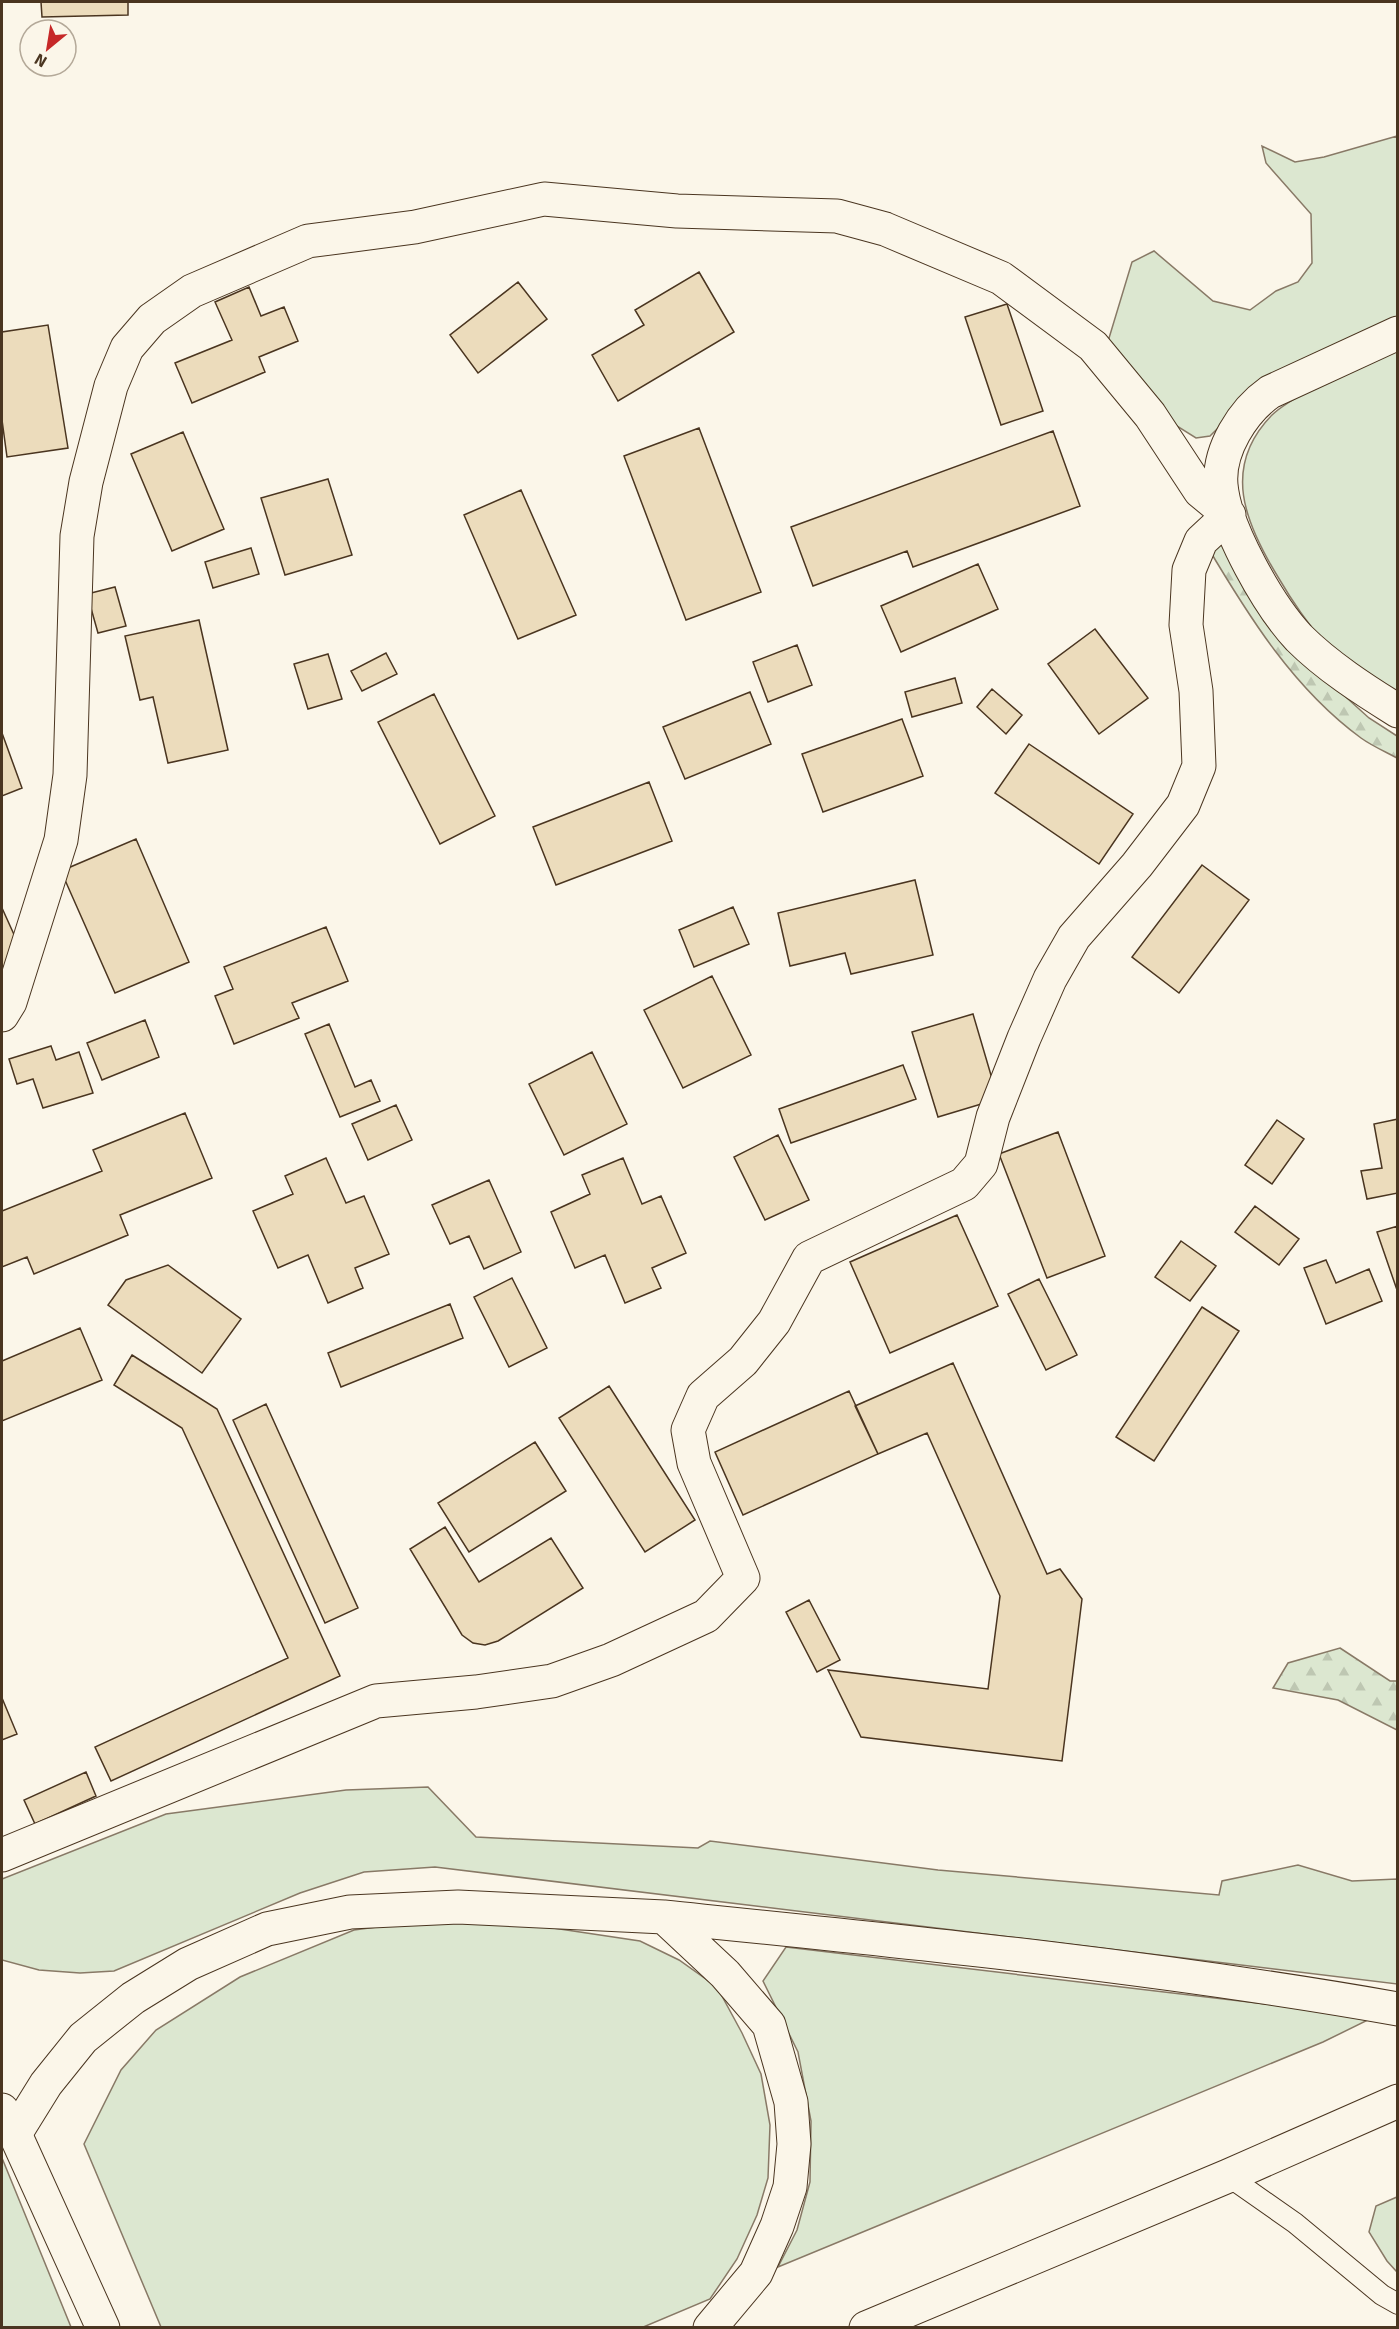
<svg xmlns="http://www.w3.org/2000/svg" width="1399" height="2329" font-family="Signika,sans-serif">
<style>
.grass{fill:#dce7d0;stroke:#887966;stroke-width:1.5}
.forest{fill:url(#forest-firs);stroke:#887966;stroke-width:1.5}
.building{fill:#ecdcbc;stroke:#4a3520;stroke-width:1.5}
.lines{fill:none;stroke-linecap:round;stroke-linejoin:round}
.lane-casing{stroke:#4a3520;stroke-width:22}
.street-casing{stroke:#4a3520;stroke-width:35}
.secondary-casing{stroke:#4a3520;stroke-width:35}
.highway-casing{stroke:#4a3520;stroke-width:35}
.lane{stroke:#fbf6e9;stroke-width:20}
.street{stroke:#fbf6e9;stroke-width:33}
.secondary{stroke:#fbf6e9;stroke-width:33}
.highway{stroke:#fbf6e9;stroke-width:33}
</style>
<defs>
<pattern id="forest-firs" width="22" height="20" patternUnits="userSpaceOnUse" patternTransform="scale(1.5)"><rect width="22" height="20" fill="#dce7d0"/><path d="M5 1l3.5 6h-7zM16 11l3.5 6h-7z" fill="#bec7b2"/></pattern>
</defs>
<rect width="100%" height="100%" fill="#fbf6e9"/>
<path class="grass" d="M1397 136V318L1219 427 1210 436 1196 438 1172 423 1106 348 1132 262 1154 251 1213 301 1250 310 1276 291 1298 282 1312 263 1311 214 1266 163 1262 146 1295 162 1324 157Z
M1397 349V700C1374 682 1345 666 1325 644 1307 623 1292 601 1278 577 1245 523 1221 467 1272 415 1296 392 1365 365 1397 349Z
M428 1787 476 1837 698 1848 710 1841 938 1870 1219 1895 1222 1881 1298 1865 1352 1881 1397 1879V1984L435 1867 364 1872 300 1893 114 1971 80 1973 39 1970 2 1960V1879L166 1814 346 1790Z
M430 1920 533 1925 640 1941 679 1960 717 1987 742 2033 761 2074 770 2125 768 2178 757 2215 737 2259 710 2299 641 2328 161 2327 84 2144 121 2070 156 2030 240 1977 354 1930Z
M786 1947 1374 2017 1323 2042 778 2267 797 2230 810 2182 811 2121 798 2052 763 1981Z
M2 2158 71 2327H2Z
M1397 2197V2272L1387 2261 1369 2232 1376 2206Z"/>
<path class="forest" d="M1222 534 1306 661 1369 718 1397 736V758C1386 752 1372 746 1361 738 1294 689 1249 617 1207 546Z
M1340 1648 1390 1681H1397V1730L1338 1700 1273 1688 1288 1663Z"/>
<path class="building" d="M41 2H128V15L42 17Z
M699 272 734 332 618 401 592 355 644 325 635 310Z
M518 282 547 319 478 373 450 335Z
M249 287 261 316 284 307 298 341 259 357 265 372 192 403 175 363 232 340 215 302Z
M1007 304 1043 411 1001 425 965 317Z
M48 325 68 448 7 457 2 420V332Z
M699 428 761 592 686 620 624 456Z
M1053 431 1080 506 913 567 907 551 813 586 791 527Z
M183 432 224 529 172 551 131 454Z
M328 479 352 555 285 575 261 498Z
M521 490 576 615 518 639 464 515Z
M251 548 259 574 213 588 205 562Z
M978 564 998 609 901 652 881 606Z
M115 587 126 626 98 633 87 594Z
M199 620 228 750 168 763 153 697 140 700 125 636Z
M1095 629 1148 698 1099 734 1048 664Z
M797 645 812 685 768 702 753 662Z
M386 653 397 674 362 691 351 671Z
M328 654 342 699 308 709 294 664Z
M955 678 962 703 912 717 905 692Z
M992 689 1022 715 1006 734 977 707Z
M750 692 771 744 685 779 663 727Z
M434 694 495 816 440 844 378 722Z
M902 719 923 776 823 812 802 754Z
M2 733 22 788 2 796Z
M1029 744 1133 814 1099 864 995 793Z
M649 782 672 841 556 885 533 827Z
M136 839 189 962 115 993 61 871Z
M1202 865 1249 900 1179 993 1132 957Z
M915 880 933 955 851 974 845 953 790 966 778 913Z
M733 907 749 944 694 967 679 930Z
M2 908 21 950 13 970 2 973Z
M326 927 348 981 292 1003 299 1018 234 1044 215 996 233 989 224 967Z
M712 976 751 1055 683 1088 644 1010Z
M973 1014 998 1099 938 1117 912 1032Z
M145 1020 159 1057 102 1080 87 1043Z
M329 1024 355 1087 371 1080 380 1101 340 1117 305 1034Z
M51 1046 56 1060 79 1052 93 1093 43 1108 33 1079 17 1084 9 1059Z
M592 1052 627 1124 564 1155 529 1084Z
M903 1065 916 1099 791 1143 779 1109Z
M396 1105 412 1140 368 1160 352 1124Z
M185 1113 212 1178 120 1215 128 1235 34 1274 27 1257 2 1267V1211L102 1171 93 1150Z
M1398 1119V1193L1367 1199 1361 1171 1382 1168 1374 1124Z
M1277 1120 1304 1139 1272 1184 1245 1165Z
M1058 1132 1105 1256 1047 1278 999 1154Z
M778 1135 809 1200 765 1220 734 1157Z
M326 1158 346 1203 364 1196 389 1254 355 1268 363 1288 328 1303 308 1255 278 1268 253 1211 293 1194 285 1176Z
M623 1158 642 1204 661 1196 686 1253 652 1268 661 1288 625 1303 605 1255 575 1268 551 1212 590 1194 582 1175Z
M489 1180 521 1252 484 1269 469 1236 450 1244 432 1205Z
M1255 1206 1299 1239 1279 1265 1235 1232Z
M957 1215 998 1306 890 1353 850 1262Z
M1398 1226V1290H1397L1377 1232Z
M1181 1241 1216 1266 1190 1301 1155 1277Z
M1326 1260 1336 1283 1369 1269 1382 1301 1326 1324 1304 1268Z
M168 1265 241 1319 202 1373 108 1305 126 1280Z
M512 1278 547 1348 509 1367 474 1297Z
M1039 1279 1077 1355 1046 1370 1008 1294Z
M450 1304 463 1338 341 1387 328 1353Z
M1202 1307 1239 1331 1154 1461 1116 1437Z
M80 1328 102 1380 2 1421V1361Z
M132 1355 217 1409 340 1676 111 1781 95 1747 288 1658 182 1428 114 1385Z
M953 1363 1047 1574 1060 1569 1082 1599 1062 1761 861 1737 828 1670 988 1689 1000 1596 927 1433 878 1454 855 1406Z
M609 1386 695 1520 645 1552 559 1418Z
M849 1391 878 1454 743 1515 715 1452Z
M266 1404 358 1608 325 1623 233 1420Z
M535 1442 566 1491 469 1552 438 1503Z
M445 1527 479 1582 551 1538 583 1588 498 1641 485 1645 473 1643 462 1635 410 1549Z
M809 1600 840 1660 817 1672 786 1612Z
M2 1698 17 1734 2 1740Z
M86 1772 96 1796 35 1824 24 1800Z"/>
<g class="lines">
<g class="lane-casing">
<path id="lane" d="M1228 2176 1295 2223 1382 2295 1398 2304"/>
</g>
<g class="street-casing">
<path id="street" d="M1398 333 1270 392C1243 411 1218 450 1221 485 1225 529 1269 606 1299 638 1327 666 1364 690 1398 711
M2 1015 10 1002 61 840 70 775 77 536 86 482 111 386 127 348 152 319 192 291 308 241 415 227 544 199 677 211 837 216 885 229 1001 278 1093 346 1150 415 1200 491 1229 515 1201 541 1189 570 1186 625 1196 691 1199 766 1183 805 1137 865 1074 937 1050 979 1024 1038 993 1117 981 1164 964 1184 809 1258 774 1322 743 1361 703 1396 688 1430 694 1463 743 1578 706 1616 611 1660 552 1681 476 1692 376 1701 2 1855"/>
</g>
<g class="secondary-casing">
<path id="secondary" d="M2 2110 15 2134 103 2328"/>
</g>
<g class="highway-casing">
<path id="highway" d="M15 2134 46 2084 83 2038 133 1998 188 1964 267 1929 350 1912 458 1907 664 1917
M710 2328 756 2273 777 2226 790 2187 794 2144 791 2102 769 2025 725 1974 664 1917C909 1942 1155 1966 1398 2009
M866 2328 1228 2176 1398 2101"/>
</g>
<use href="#lane" class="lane"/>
<use href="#street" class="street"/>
<use href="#secondary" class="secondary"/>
<use href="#highway" class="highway"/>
</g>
<rect width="1399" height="2329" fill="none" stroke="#4a3520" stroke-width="6"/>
<g transform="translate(48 48) rotate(210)"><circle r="28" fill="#fbf6e9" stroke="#b4a999" stroke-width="1.5"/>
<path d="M0-4.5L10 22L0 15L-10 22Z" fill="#c62828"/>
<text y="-9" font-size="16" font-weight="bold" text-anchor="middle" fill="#4a3520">N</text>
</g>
</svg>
